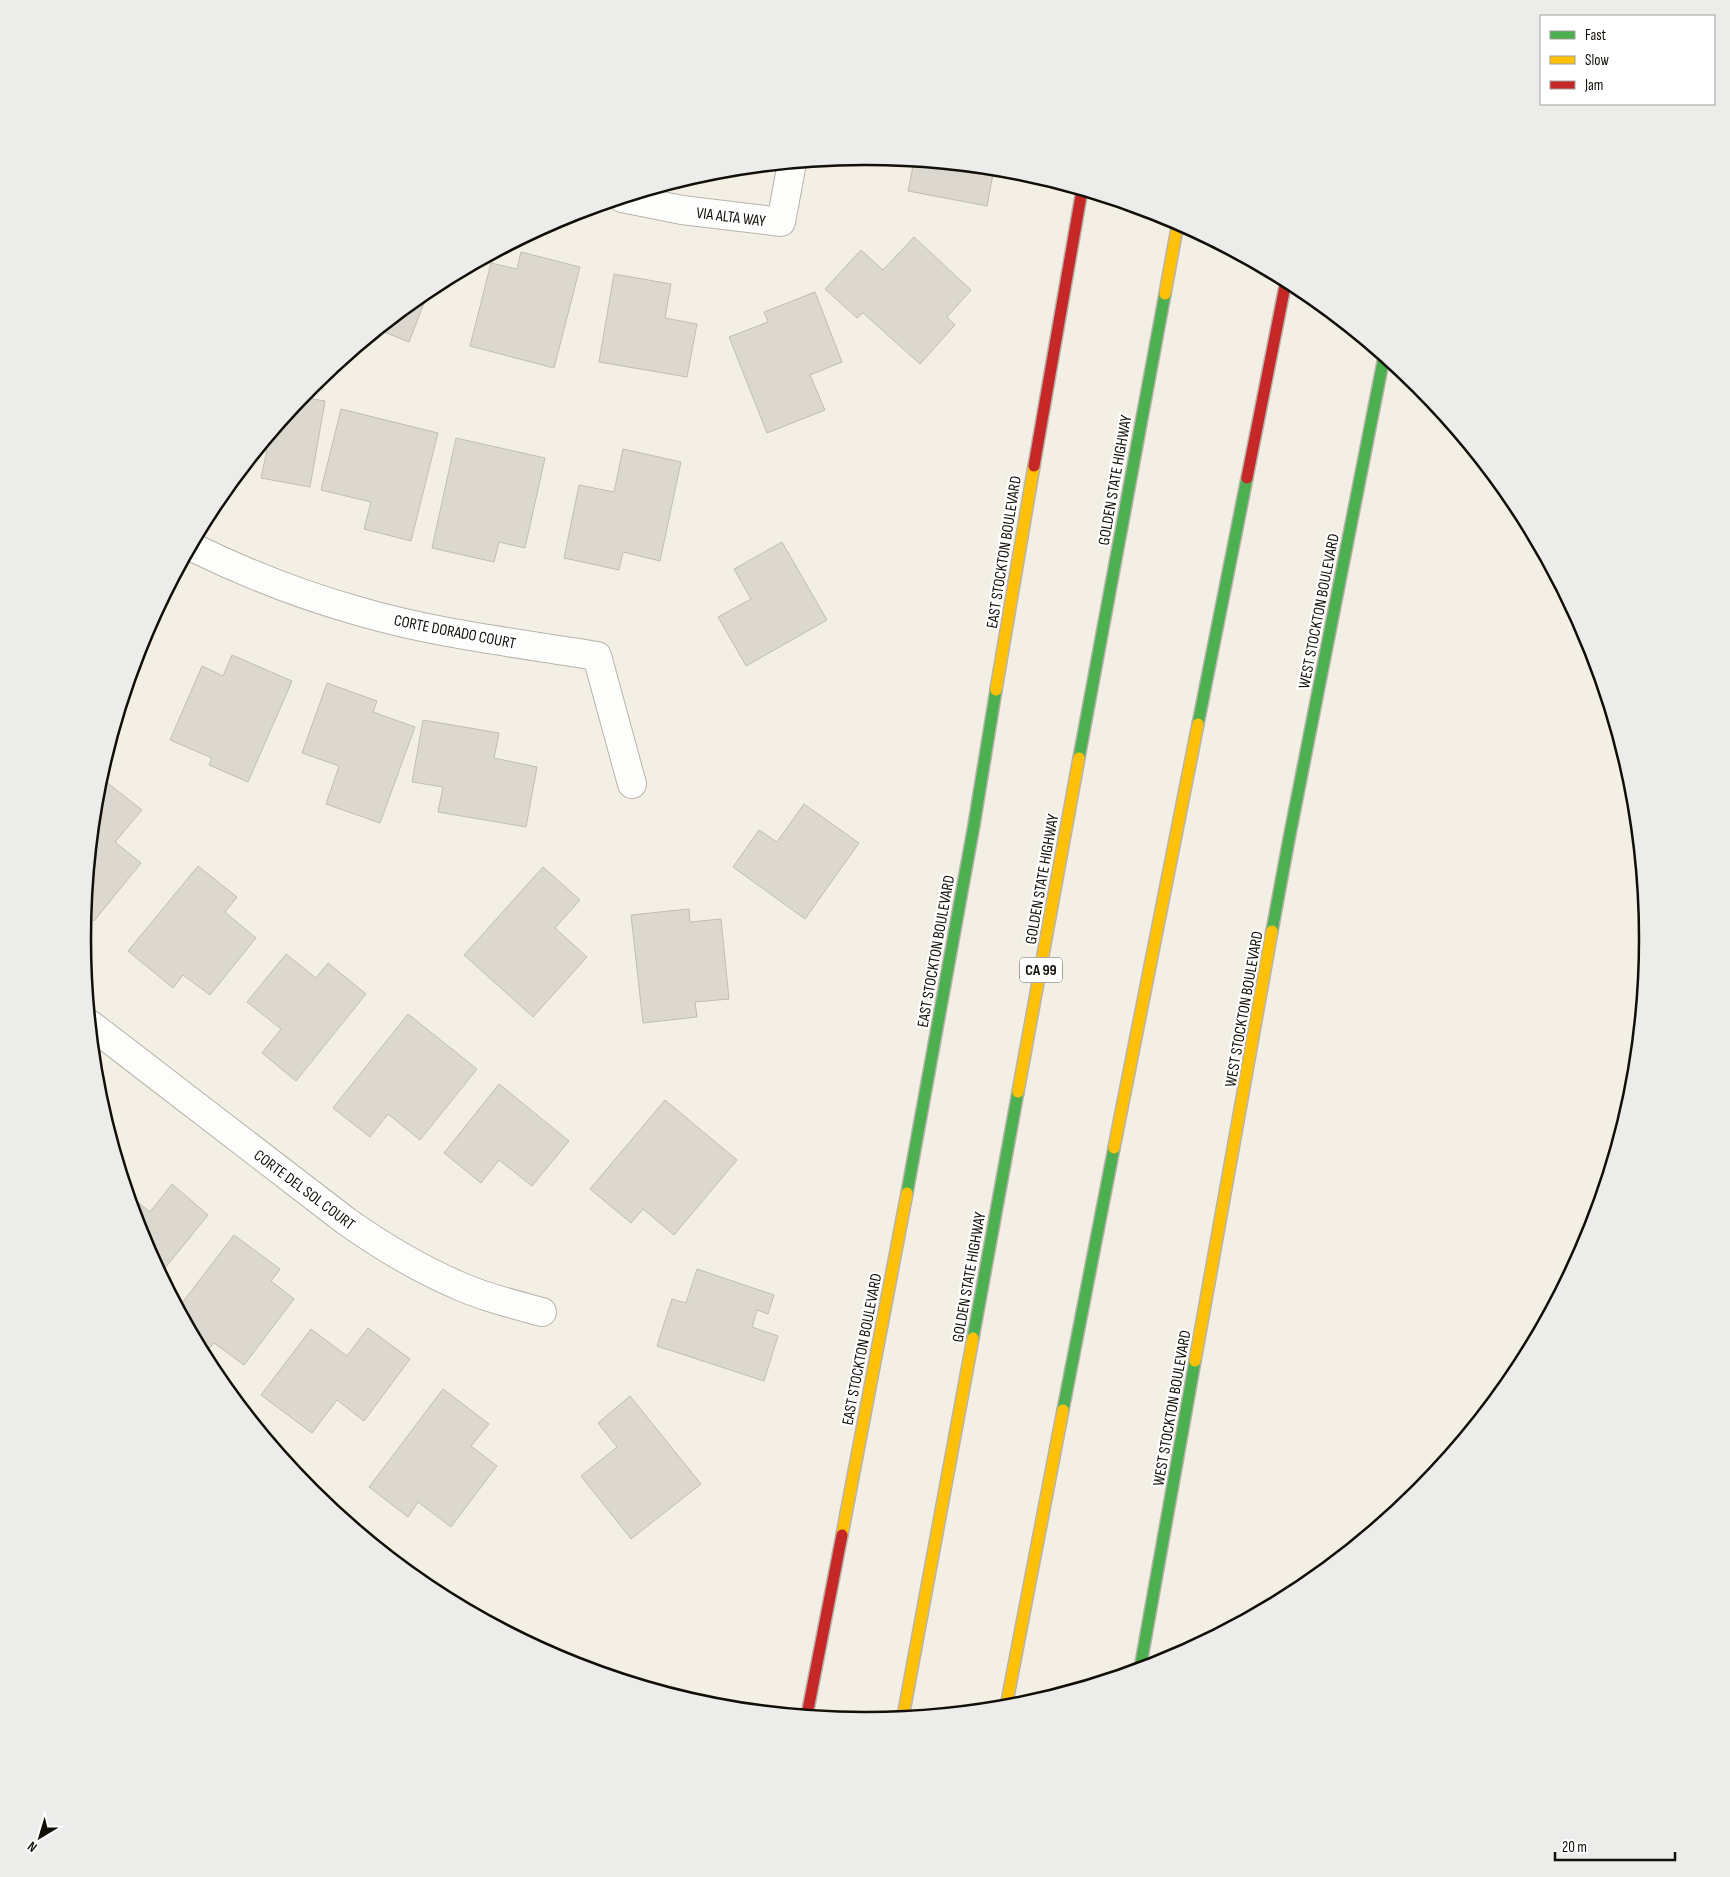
<svg xmlns="http://www.w3.org/2000/svg" width="1730" height="1877" font-family="'Sofia Sans Condensed',sans-serif">
<style>
.building{fill:#dcd8cf;stroke:#c1bdb4}
.lines{fill:none;stroke-linecap:round;stroke-linejoin:round}
.street-casing{stroke:#b8b4ac;stroke-width:30}
.fast-casing{stroke:#b8b4ac;stroke-width:14}
.slow-casing{stroke:#b8b4ac;stroke-width:14}
.jam-casing{stroke:#b8b4ac;stroke-width:14}
.street{stroke:#fdfdfb;stroke-width:28}
.fast{stroke:#4caf50;stroke-width:11}
.slow{stroke:#ffc107;stroke-width:11}
.jam{stroke:#c62828;stroke-width:11}
.labels{text-anchor:middle;stroke-width:4.5;stroke-linejoin:round;paint-order:stroke}
.shield{fill:#fff;stroke:#595652;stroke-width:1}
.shield-label{font-size:15px;font-weight:bold;fill:#120e08}
.street-label{font-size:16px;fill:#120e08;stroke:#fff}
.rim{fill:none;stroke:#120e08;stroke-width:2.5}
</style>
<rect width="100%" height="100%" fill="#f4efe4"/>
<path class="building" d="M914 161 994 169 987 206 908 191Z
M914 237 971 290 947 317 955 325 920 364 863 313 857 318 825 289 861 250 883 270Z
M521 252 580 267 554 368 470 346 491 263 517 269Z
M614 274 671 284 665 318 697 324 687 377 599 362Z
M430 288 409 342 379 330Z
M815 292 842 362 810 375 825 410 767 433 729 337 768 322 764 312Z
M302 397 325 401 310 487 261 478 267 450 260 448Z
M341 409 438 433 411 541 364 529 371 502 321 490Z
M456 438 545 458 525 548 499 542 494 562 432 548Z
M623 449 681 462 660 561 623 552 619 570 564 558 579 485 614 492Z
M782 542 827 620 746 666 718 617 751 599 734 569Z
M232 655 292 681 248 782 209 765 212 758 170 740 202 666 223 676Z
M327 683 377 701 373 712 415 727 380 823 326 804 339 766 302 753Z
M423 720 499 733 494 758 537 767 526 827 438 812 443 787 412 782Z
M100 777 142 810 115 842 141 863 94 921 85 914 98 786Z
M804 804 859 843 805 919 733 867 759 830 777 842Z
M198 866 237 897 225 912 256 938 210 995 183 975 173 988 128 951Z
M543 867 580 900 555 928 587 957 533 1017 464 955Z
M689 909 690 922 721 919 729 999 695 1002 697 1017 643 1023 631 915Z
M286 954 316 978 328 963 366 994 296 1081 262 1053 281 1029 247 1002Z
M408 1014 477 1069 420 1140 388 1114 370 1137 333 1108Z
M499 1084 569 1141 532 1186 499 1160 481 1183 444 1153Z
M665 1100 737 1160 674 1235 643 1209 631 1223 590 1189Z
M172 1184 208 1215 161 1273 142 1238 129 1195 150 1212Z
M234 1235 280 1269 271 1281 294 1299 244 1365 214 1343 207 1351 200 1346 179 1307Z
M697 1269 774 1295 768 1314 757 1310 752 1327 778 1336 764 1381 657 1346 672 1299 686 1303Z
M368 1328 410 1359 364 1421 337 1400 312 1433 261 1395 311 1329 347 1356Z
M443 1389 489 1424 471 1446 497 1466 451 1527 418 1502 408 1517 369 1487Z
M630 1396 701 1484 631 1539 581 1476 617 1447 598 1423Z"/>
<g class="lines">
<g class="street-casing">
<path id="street" d="M622 198 682 210 781 222 792 163
M192 547C245 573 301 595 358 611 436 634 518 643 597 656L632 784
M91 1025 346 1221C380 1245 416 1267 455 1284 483 1297 513 1304 542 1312"/>
</g>
<g class="fast-casing">
<path id="fast" d="M1198 724 1247 478
M1079 758 1165 294
M1272 931 1289 839 1384 357
M907 1193 974 825 996 690
M973 1338 1018 1092
M1063 1410 1114 1148
M1140 1669 1195 1361"/>
</g>
<g class="slow-casing">
<path id="slow" d="M1165 294 1178 223
M996 690 1034 466
M1018 1092 1079 758
M1114 1148 1198 724
M1195 1361 1272 931
M842 1535 907 1193
M1006 1707 1063 1410
M903 1717 973 1338"/>
</g>
<g class="jam-casing">
<path id="jam" d="M1034 466 1082 190
M1247 478 1286 281
M807 1715 842 1535"/>
</g>
<use href="#street" class="street"/>
<use href="#fast" class="fast"/>
<use href="#slow" class="slow"/>
<use href="#jam" class="jam"/>
</g>
<g class="labels">
<rect class="shield" x="1020" y="957.5" width="42" height="25" rx="4"/>
<g class="shield-label">
<text x="1041" y="975">CA 99</text>
</g>
<g class="street-label">
<text transform="translate(731 216) rotate(7)" y="6">VIA ALTA WAY</text>
<text transform="translate(1114 480) rotate(-80)" y="6">GOLDEN STATE HIGHWAY</text>
<text transform="translate(1003 552) rotate(-81)" y="6">EAST STOCKTON BOULEVARD</text>
<text transform="translate(1318 611) rotate(-79)" y="6">WEST STOCKTON BOULEVARD</text>
<text transform="translate(455 631) rotate(11)" y="6">CORTE DORADO COURT</text>
<text transform="translate(1041 879) rotate(-80)" y="6">GOLDEN STATE HIGHWAY</text>
<text transform="translate(935 951) rotate(-80)" y="6">EAST STOCKTON BOULEVARD</text>
<text transform="translate(1243 1009) rotate(-80)" y="6">WEST STOCKTON BOULEVARD</text>
<text transform="translate(305 1189) rotate(37)" y="6">CORTE DEL SOL COURT</text>
<text transform="translate(968 1277) rotate(-80)" y="6">GOLDEN STATE HIGHWAY</text>
<text transform="translate(861 1349) rotate(-79)" y="6">EAST STOCKTON BOULEVARD</text>
<text transform="translate(1171 1408) rotate(-80)" y="6">WEST STOCKTON BOULEVARD</text>
</g>
</g>
<path d="M0 0H1730V1877H0ZM864 165H866A773 773 0 0 1 1639 938V939A773 773 0 0 1 866 1712H864A773 773 0 0 1 91 939V938A773 773 0 0 1 864 165Z" fill="#ececeb" fill-rule="evenodd"/>
<path class="rim" d="M864 165H866A773 773 0 0 1 1639 938V939A773 773 0 0 1 866 1712H864A773 773 0 0 1 91 939V938A773 773 0 0 1 864 165Z"/>
<rect x="1540" y="15" width="175" height="90" fill="#ffffff" stroke="#a09f9c"/>
<rect x="1550" y="31" width="25" height="8" fill="#4caf50" stroke="#a09f9c"/>
<text x="1585" y="40" font-size="15" fill="#120e08">Fast</text>
<rect x="1550" y="56" width="25" height="8" fill="#ffc107" stroke="#a09f9c"/>
<text x="1585" y="65" font-size="15" fill="#120e08">Slow</text>
<rect x="1550" y="81" width="25" height="8" fill="#c62828" stroke="#a09f9c"/>
<text x="1585" y="90" font-size="15" fill="#120e08">Jam</text>
<g transform="translate(40 1837) rotate(218)" stroke="#ffffff" stroke-width="4" paint-order="stroke">
<path d="M0-4L9 19L0 12L-9 19Z" fill="#120e08"/>
<text y="-8" font-size="14" font-weight="bold" text-anchor="middle" fill="#120e08">N</text>
</g>
<path d="M1555 1852v8h120v-8" fill="none" stroke="#120e08" stroke-width="2.5"/>
<text x="1562" y="1852" font-size="15" fill="#120e08" stroke="#ffffff" stroke-width="4" paint-order="stroke">20 m</text>
</svg>
